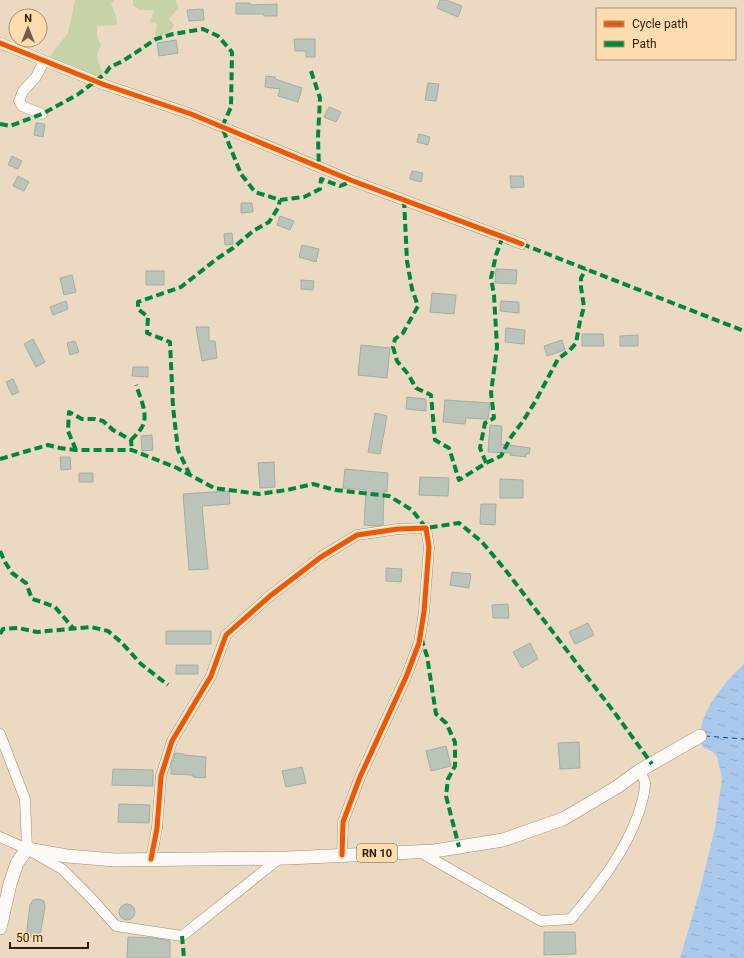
<svg xmlns="http://www.w3.org/2000/svg" width="744" height="958" font-family="Roboto,sans-serif">
<style>
.grass{fill:#c6d2a8}
.water{fill:url(#water-ripples)}
.lines{fill:none;stroke-linecap:round;stroke-linejoin:round}
.ferry{stroke:#074a8e;stroke-width:1;stroke-dasharray:5 4;stroke-linecap:butt}
.building{fill:#bbc4b9;stroke:#a4aca2}
.minor-casing{stroke:#9d8e79;stroke-width:11}
.major-casing{stroke:#9d8e79;stroke-width:14}
.minor{stroke:#fcf9f6;stroke-width:10}
.major{stroke:#fcf9f6;stroke-width:13}
.quiet{stroke:#00873e;stroke-width:4;stroke-dasharray:8 4;stroke-linecap:butt}
.cycleway-casing{stroke:#fddcb0;stroke-width:8}
.cycleway{stroke:#e8590c;stroke-width:5}
.labels{text-anchor:middle;stroke-width:3;stroke-linejoin:round;paint-order:stroke}
.shield{fill:#fddcb0;stroke:#6b573a;stroke-width:1}
.shield-label{font-size:11px;font-weight:bold;fill:#2d1e07}
</style>
<defs>
<pattern id="water-ripples" width="26" height="14" patternUnits="userSpaceOnUse"><rect width="26" height="14" fill="#aac7ec"/><path d="M2 4q2-2 4 0t4 0M15 11q2-2 4 0t4 0" fill="none" stroke="#93aac9"/></pattern>
</defs>
<rect width="100%" height="100%" fill="#ecd9c2"/>
<path class="grass" d="M75 0H115L111 4 116 16 117 25 97 26V36L101 46C94 56 98 63 103 73L95 79 48 59 68 33Z
M133 0H175L179 7 169 19 174 25C170 34 165 36 155 35L157 25 155 22 150 23 154 10H140L133 5Z"/>
<path class="water" d="M744 664V958H680L699 894 715 828 722 778 717 757 713 752 703 747 701 743 700 736 702 723 707 710 715 697 728 680Z"/>
<g class="lines">
<path class="ferry" d="M705 736 744 739"/>
</g>
<path class="building" d="M440 0H446L462 6 458 17 437 8Z
M236 3H250V5L277 4V16H264V14H236Z
M203 9 204 20 189 21 187 10Z
M294 39H315V57H306V51H295Z
M176 40 178 53 159 56 157 43Z
M266 76 275 77V79L302 88 298 102 278 96 280 89 265 87Z
M428 83 439 84 436 101 425 100Z
M329 107 341 112 336 122 324 117Z
M36 123 45 124 43 137 34 135Z
M419 134 430 137 428 145 417 142Z
M12 156 22 161 18 169 8 165Z
M412 171 423 173 421 182 410 179Z
M18 176 29 182 24 191 13 186Z
M510 176H523L524 187 511 188Z
M241 203H252L253 212 241 213Z
M280 216 294 221 290 230 277 225Z
M232 233 233 244 225 245 224 234Z
M302 245 319 249 316 262 299 257Z
M496 269 517 270 516 284 495 283Z
M146 271H164V285H146Z
M72 275 76 292 64 295 60 278Z
M301 280 314 281 313 290 301 289Z
M432 293 456 295 454 314 430 312Z
M66 301 68 309 53 315 50 307Z
M501 301 519 302V313L500 311Z
M196 327H209V341H215L217 358 202 361Z
M506 328 525 330 524 344 505 342Z
M582 334H603L604 346H582Z
M638 335V346H620V336Z
M33 339 45 362 36 367 24 344Z
M562 340 565 350 547 356 544 346Z
M75 341 79 352 70 355 67 343Z
M361 345 390 348 387 378 358 375Z
M133 367H148V377L132 376Z
M13 379 19 392 12 395 6 382Z
M407 397 426 399V411L406 409Z
M445 400 490 403 488 419 466 418 465 424 443 422Z
M375 413 387 416 380 454 368 452Z
M490 425 502 426 501 444 530 448 529 454H526V457L510 455 511 453 488 452Z
M152 435 153 450 142 451 141 436Z
M60 457H70L71 469 61 470Z
M274 462 275 487 260 488 258 463Z
M345 469 388 473 387 492 384 491 383 525 375 526 364 525 366 490 343 488Z
M79 473H93V482H79Z
M420 477 449 478 448 496 419 495Z
M500 479 523 480V498H500Z
M229 491 230 504 202 506 208 569 189 570 183 494Z
M481 504H496L495 525 480 524Z
M386 568 402 569 401 582 386 581Z
M452 572 471 574 469 588 450 585Z
M508 604 509 618H493L492 605Z
M588 623 594 635 575 644 569 632Z
M166 631H211V644H166Z
M530 643 538 659 522 668 513 652Z
M176 665H198V674H176Z
M579 742 580 768 560 769 558 743Z
M446 746 451 766 431 771 426 751Z
M175 753 184 754V755L206 757 205 778 193 777V775L171 774V766Z
M302 767 306 783 286 787 282 771Z
M113 769 153 770V786L112 785Z
M119 804 150 805 149 823 118 822Z
M39 899 44 901 45 907 41 931 38 936 33 937 28 935 27 929 30 905 33 900Z
M119 912a8 8 0 1 1 16 0a8 8 0 1 1-16 0Z
M544 932H575L576 954 544 955Z
M128 937 154 938 170 941V958H127Z"/>
<g class="lines">
<g class="minor-casing">
<path id="minor" d="M0 43 105 85 191 114 353 181 522 244
M42 114 22 106 19 101 23 91 36 77 44 61
M0 734 25 799 27 849
M0 837 27 849 62 869 91 898 116 926 182 936 280 858
M418 851 541 921 571 919C598 886 625 853 639 812 641 805 646 790 645 782 644 778 641 774 639 771
M151 859 157 828 161 776 172 741 211 676 226 635 270 596 321 557 357 535 398 529 426 528 429 547 424 612 419 643 406 677 360 777 343 822 342 855"/>
</g>
<g class="major-casing">
<path id="major" d="M0 928 10 884 17 863 27 849 67 856 115 860 288 858 434 851 503 840 563 819 617 787 639 771 700 736"/>
</g>
<use href="#minor" class="minor"/>
<use href="#major" class="major"/>
<path class="quiet" d="M311 71 320 98 318 137 319 169
M0 124 10 126 42 114 77 95 105 74 110 67 123 61 156 39 173 34 203 29 218 36 232 52 231 107 222 127 241 174 255 192 280 200 304 197 320 189 321 179 340 186 353 181
M404 200 407 261 412 289 418 306 403 333 395 339 393 347 397 361 408 374 416 388 431 395 435 440 449 448 459 480 486 463 501 456 511 437 523 421 535 402 558 359 570 350 576 343 580 321 584 307 581 287V278L586 269
M522 244 744 331
M131 440C135 436 139 432 142 427 149 415 140 397 136 385
M76 450 68 431 69 412 82 419H95L103 421 113 430 131 440 132 450
M0 459 48 445 60 448 76 450H132L177 468 214 488 259 494 287 490 313 484 335 490 389 496 412 510 426 528 459 523 482 542 507 572 617 716 652 764
M486 463 480 448 485 423 494 418 491 393 497 347 494 295 491 278 496 255 503 236
M190 475 178 450 173 407 170 342 147 333 148 317 138 309V302L181 287 218 258 233 248 253 231 269 222 278 208 280 200
M0 551 5 562 12 573 26 583 32 599 42 602 55 607 73 628
M0 634 3 629 18 628 37 632 91 627 108 631 121 642 141 664 168 685
M421 638 427 656 436 714 446 723 455 742V766L448 779 446 796 459 847
M182 936 184 958"/>
<g class="cycleway-casing">
<path id="cycleway" d="M0 43 105 85 191 114 353 181 522 244
M151 859 157 828 161 776 172 741 211 676 226 635 270 596 321 557 357 535 398 529 426 528 429 547 424 612 419 643 406 677 360 777 343 822 342 855"/>
</g>
<use href="#cycleway" class="cycleway"/>
</g>
<g class="labels">
<rect class="shield" x="357" y="844" width="40" height="18" rx="3"/>
<g class="shield-label">
<text x="377" y="857">RN 10</text>
</g>
</g>
<rect x="596" y="8" width="140" height="52" fill="#fddcb0" stroke="#aa906c"/>
<rect x="604" y="21" width="20" height="6" fill="#e8590c" stroke="#aa906c"/>
<text x="632" y="28" font-size="12" fill="#2d1e07">Cycle path</text>
<rect x="604" y="41" width="20" height="6" fill="#00873e" stroke="#aa906c"/>
<text x="632" y="48" font-size="12" fill="#2d1e07">Path</text>
<g transform="translate(28 28)"><circle r="19" fill="#fddcb0" stroke="#aa906c"/>
<path d="M0-3L7 15L0 10L-7 15Z" fill="#705f48"/>
<text y="-6" font-size="11" font-weight="bold" text-anchor="middle" fill="#2d1e07">N</text>
</g>
<path d="M10 942v6h78v-6" fill="none" stroke="#2d1e07" stroke-width="2"/>
<text x="16" y="942" font-size="12" fill="#2d1e07" stroke="#fddcb0" stroke-width="3" paint-order="stroke">50 m</text>
</svg>
